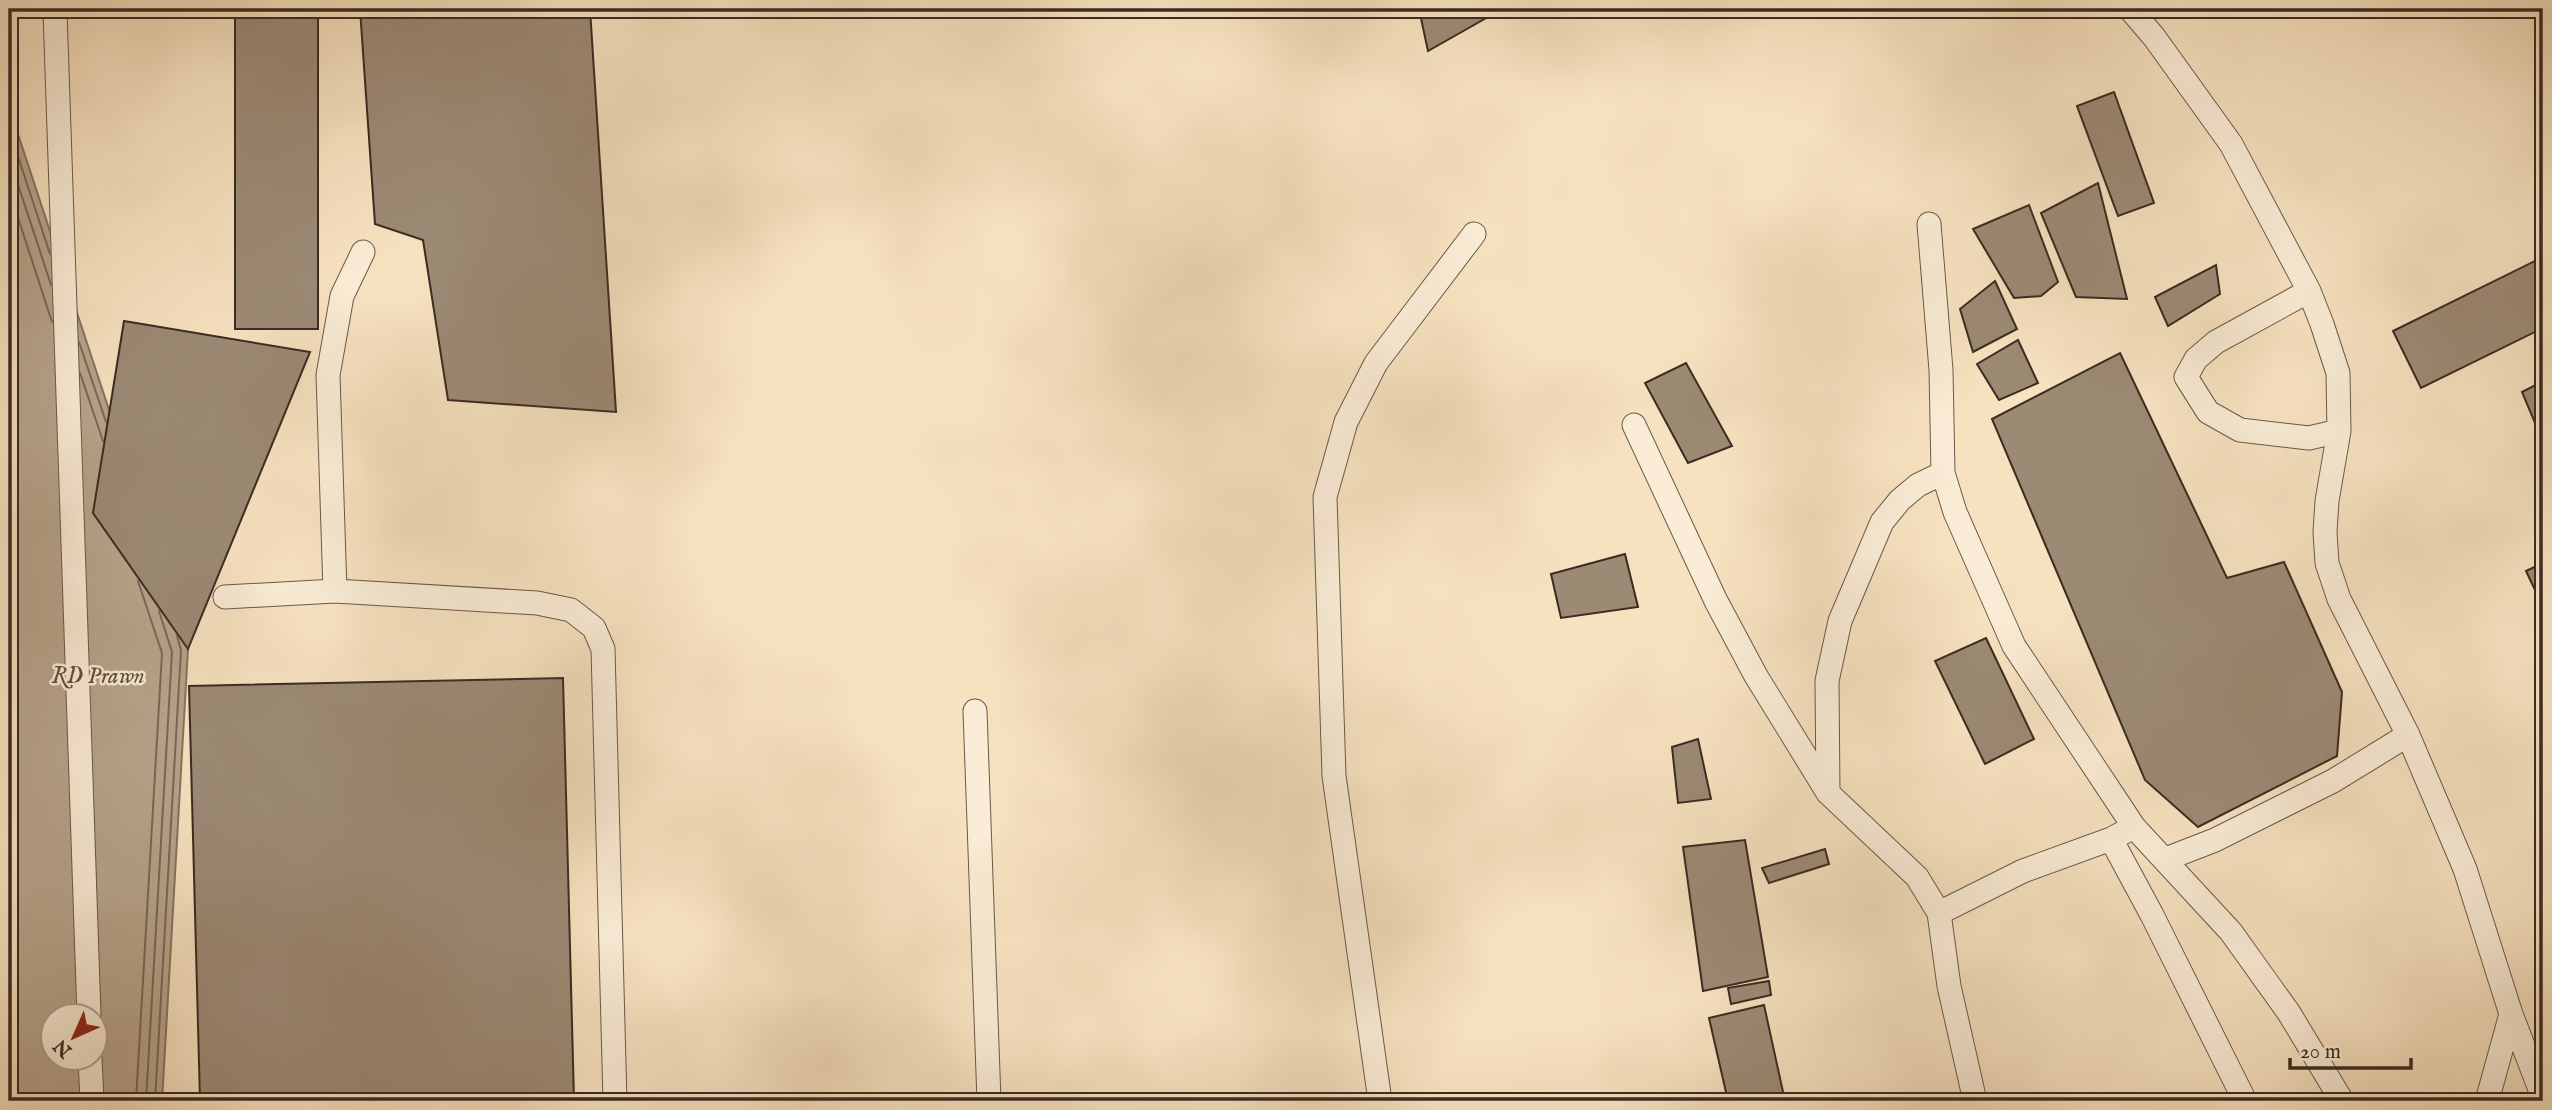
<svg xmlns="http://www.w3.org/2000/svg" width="2552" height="1110" font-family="'IM FELL English',serif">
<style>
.water{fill:#b7a48b;stroke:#857461;stroke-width:2;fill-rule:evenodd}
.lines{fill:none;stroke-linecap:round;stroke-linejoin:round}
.shore{stroke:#786857;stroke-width:2}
.building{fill:#9c8a75;stroke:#3a2b23;stroke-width:2}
.lane-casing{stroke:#69594a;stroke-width:25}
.lane{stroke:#faecd6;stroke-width:23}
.labels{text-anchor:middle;stroke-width:5;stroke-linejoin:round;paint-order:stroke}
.water-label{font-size:23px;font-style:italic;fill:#604f42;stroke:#faecd6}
</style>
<rect width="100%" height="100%" fill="#f7e2c0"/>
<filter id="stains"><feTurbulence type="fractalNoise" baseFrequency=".00286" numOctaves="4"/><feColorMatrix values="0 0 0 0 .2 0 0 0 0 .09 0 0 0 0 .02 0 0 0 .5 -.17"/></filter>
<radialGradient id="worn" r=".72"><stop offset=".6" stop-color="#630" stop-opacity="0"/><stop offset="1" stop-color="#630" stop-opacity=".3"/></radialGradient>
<path class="water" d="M9 107 188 649 162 1101H9ZM52 1016H94V1058H52Z"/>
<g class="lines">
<path class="shore" d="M9 129 50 254
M9 157 51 285
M9 190 52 322
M79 342 106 422
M80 373 103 441
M136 1101 162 653 138 581
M146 1101 172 652 159 611
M155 1101 181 650 177 636"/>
</g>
<path class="building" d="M235 9H318V329H235Z
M360 9H590L616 412 448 400 423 240 375 224Z
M1419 9H1487L1488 17 1428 51Z
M2114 92 2154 203 2118 216 2077 106Z
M2098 183 2127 299 2076 297 2041 213Z
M2029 205 2058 282 2041 296 2014 298 1973 229Z
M2543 257V328L2421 388 2393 331Z
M2216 265 2220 294 2168 326 2155 297Z
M1995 281 2017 329 1973 352 1960 309Z
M124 321 310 352 188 649 93 513Z
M2018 340 2038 383 1999 400 1977 364Z
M2120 353 2227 578 2284 562 2342 692 2337 756 2198 827 2145 780 1992 419Z
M1686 363 1732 446 1688 463 1645 383Z
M2543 381V442L2522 392Z
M1625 554 1638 607 1561 618 1551 574Z
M2543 563V607L2526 571Z
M1986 638 2034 739 1985 764 1935 661Z
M563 678 574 1101H200L189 686Z
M1698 739 1711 799 1678 803 1672 747Z
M1745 840 1768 977 1703 991 1683 847Z
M1825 849 1829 864 1769 883 1762 868Z
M1769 981 1771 995 1731 1004 1728 988Z
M1764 1005 1785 1101H1728L1709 1018Z"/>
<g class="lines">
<g class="lane-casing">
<path id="lane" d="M2130 9 2154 37 2231 144 2309 291 2322 324 2338 373 2339 431 2327 501 2325 532 2327 563 2339 599 2408 735 2465 869 2511 1014 2543 1097
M55 11 89 1016
M1929 224 1941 370 1943 473 1955 512 2014 646 2134 827 2231 932 2289 1013 2342 1101
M2309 291 2216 342 2196 359 2186 377 2208 412 2240 430 2309 438 2339 431
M1634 425 1716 601 1756 676 1828 793
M335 591 328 375 342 296 363 252
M225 597 335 591 537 603 571 610 594 628 603 649 615 1101
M975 711 989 1101
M2111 839 2152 915 2245 1101
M2166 859 2215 840 2333 781 2408 735
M1939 913 1917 877 1828 793 1827 681 1840 621 1882 522 1900 500 1918 485 1943 473
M90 1058 92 1101
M1380 1101 1334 776 1325 497 1346 422 1376 363 1474 234
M1975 1101 1949 986 1939 913 2023 871 2111 839 2134 827
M2487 1101 2511 1014"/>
</g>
<use href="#lane" class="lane"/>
</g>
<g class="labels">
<g class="water-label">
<text x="98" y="683">RD Prawn</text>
</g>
</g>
<rect width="2552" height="1110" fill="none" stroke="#f7e2c0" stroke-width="35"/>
<rect x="10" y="10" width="2531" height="1089" fill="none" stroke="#3a2b23" stroke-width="3.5"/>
<rect x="18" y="18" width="2517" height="1075" fill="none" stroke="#3a2b23" stroke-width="2"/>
<g transform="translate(74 1037) rotate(225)"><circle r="33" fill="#faecd6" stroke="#ad9f8e" stroke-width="2"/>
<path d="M0-5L12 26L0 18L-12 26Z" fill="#8f2418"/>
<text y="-10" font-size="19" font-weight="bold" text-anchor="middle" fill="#3a2b23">N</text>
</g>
<path d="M2290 1058v10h121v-10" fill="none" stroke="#3a2b23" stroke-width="3.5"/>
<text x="2300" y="1058" font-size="21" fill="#3a2b23" stroke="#faecd6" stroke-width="5" paint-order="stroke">20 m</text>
<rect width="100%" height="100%" filter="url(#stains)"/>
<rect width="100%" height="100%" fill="url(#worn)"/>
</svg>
